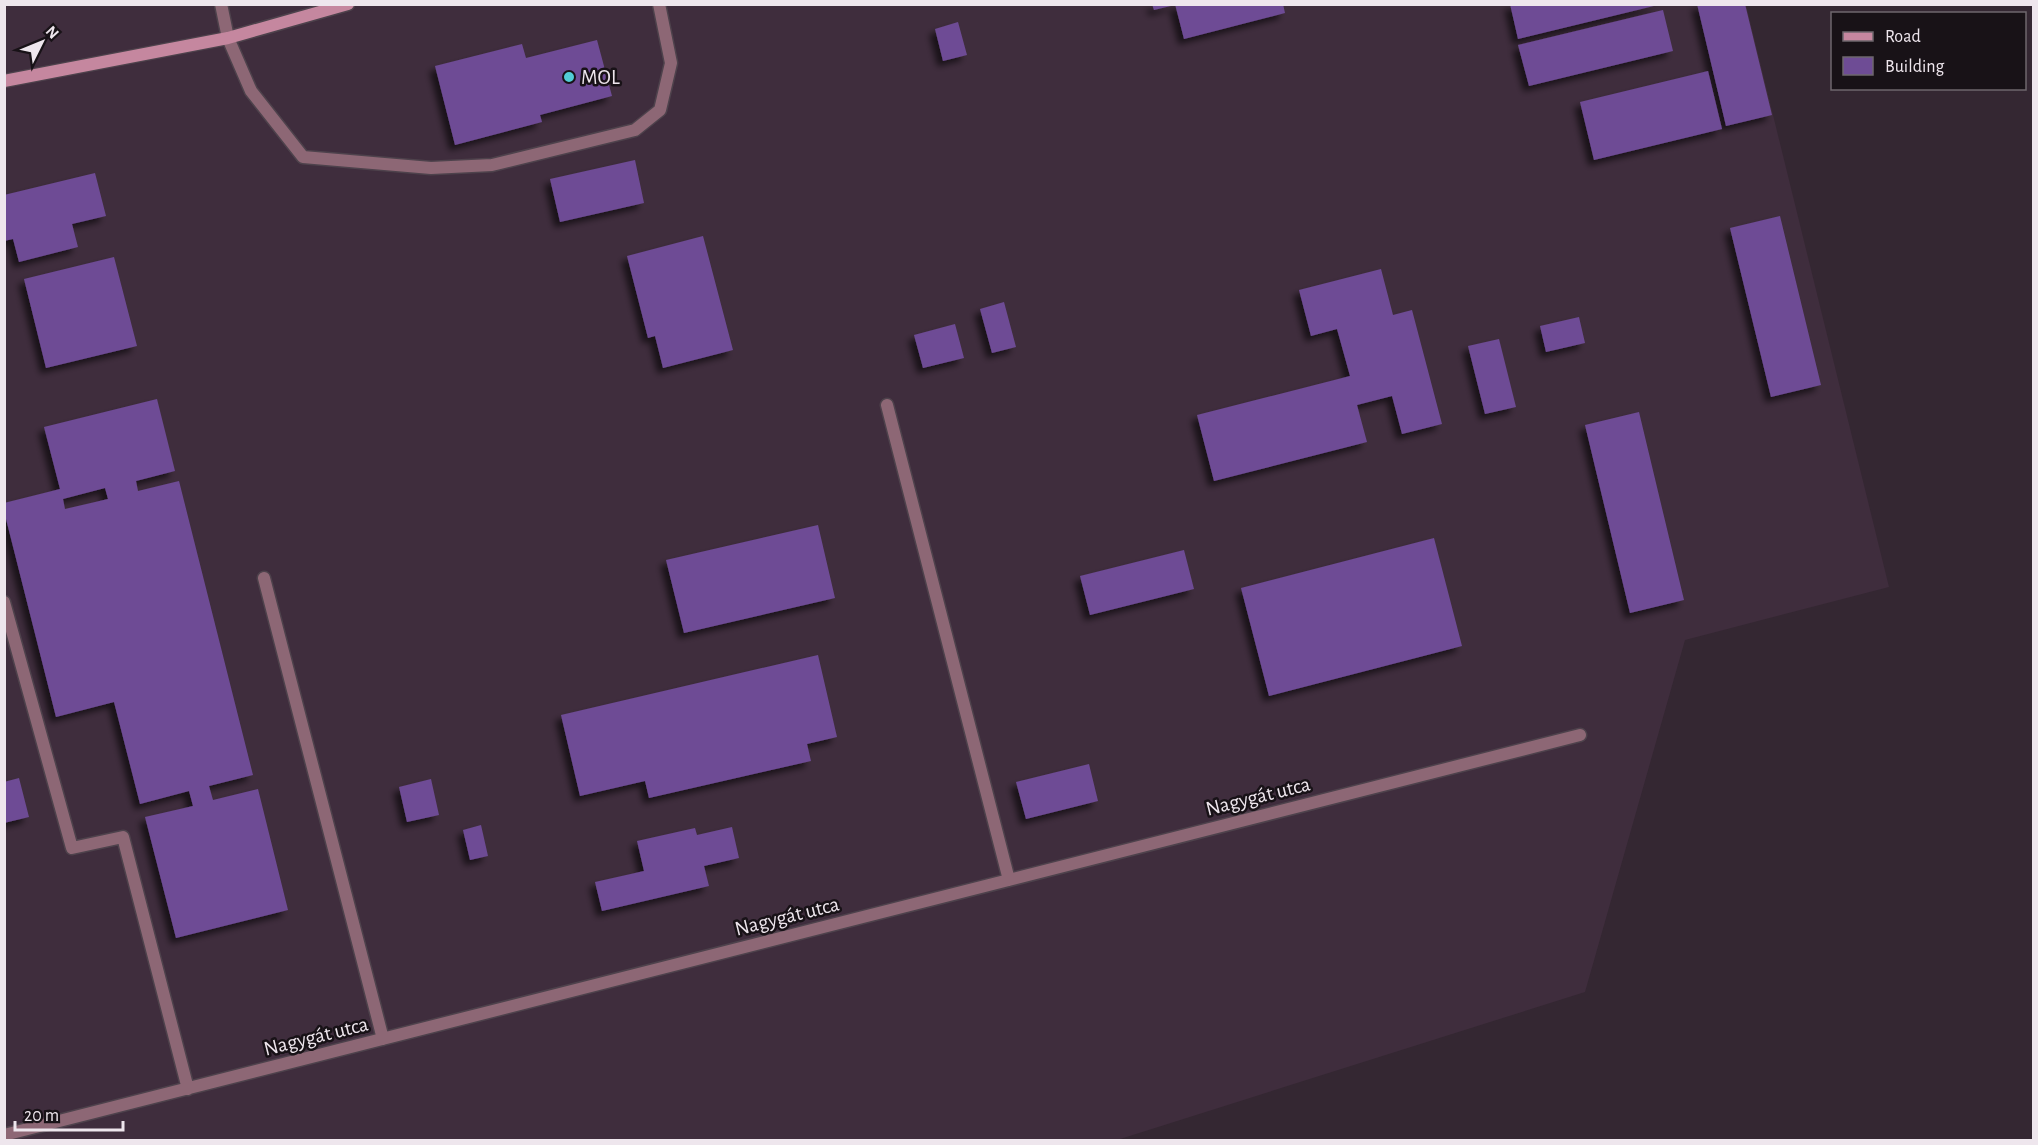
<svg xmlns="http://www.w3.org/2000/svg" width="2038" height="1145" font-family="'Alegreya Sans',sans-serif">
<style>
.built{fill:#3f2d3d}
.building{fill:#6e4c95;fill-rule:evenodd;filter:url(#shadow)}
.lines{fill:none;stroke-linecap:round;stroke-linejoin:round}
.service-casing{stroke:#4e424c;stroke-width:15}
.secondary-casing{stroke:#4e424c;stroke-width:15}
.service{stroke:#8d6775;stroke-width:12}
.secondary{stroke:#c5879f;stroke-width:12}
.poi-dot{fill:#52ccd6;stroke:#181217;stroke-width:2}
.labels{text-anchor:middle;stroke-width:5;stroke-linejoin:round;paint-order:stroke}
.poi-label{font-size:21px;fill:#eee6ed;stroke:#181217;text-anchor:start}
.street-label{font-size:21px;fill:#eee6ed;stroke:#181217}
</style>
<defs>
<filter id="shadow"><feDropShadow dx="-5.5" dy="5.5" stdDeviation="3" flood-color="#0009"/></filter>
</defs>
<rect width="100%" height="100%" fill="#342732"/>
<path class="built" d="M5 5H1746L1889 587 1685 640 1585 992 1117 1140H5Z"/>
<path class="building" d="M1152 4H1174L1175 5 1154 10Z
M1175 4H1283L1285 13 1184 39Z
M1510 4H1658V5L1518 39Z
M1697 4H1745L1772 115 1726 126Z
M1663 10 1673 51 1529 86 1518 45Z
M958 22 967 55 943 61 935 29Z
M597 40 612 96 540 115 542 122 455 145 435 66 522 44 526 58Z
M1708 71 1722 129 1594 160 1580 102Z
M635 160 644 203 560 222 550 179Z
M95 173 106 216 72 224 78 247 19 262 13 239 4 241V195Z
M1780 216 1821 385 1771 397 1730 228Z
M703 236 733 350 663 368 655 336 648 338 627 256Z
M114 257 137 346 46 368 24 279Z
M1381 269 1393 315 1412 310 1442 424 1402 434 1392 396 1357 405 1367 442 1214 481 1197 415 1350 376 1337 329 1311 336 1299 290Z
M1004 302 1016 347 992 353 980 309Z
M1579 317 1585 343 1546 352 1540 326Z
M955 324 964 358 923 368 914 335Z
M1499 339 1516 407 1485 414 1468 346Z
M157 399 175 471 136 481 138 491 179 481 253 775 209 786 213 800 258 789 288 910 176 938 145 817 193 806 189 791 140 804 114 702 56 717 4 511V503L60 489 44 427ZM105 488 108 499 65 509 63 499Z
M1639 412 1684 600 1630 613 1585 425Z
M818 525 835 598 684 633 666 560Z
M1434 538 1462 646 1269 696 1241 588Z
M1184 550 1194 589 1090 615 1080 576Z
M818 655 837 737 807 744 811 761 649 798 645 781 580 796 561 715Z
M1089 764 1098 801 1026 819 1016 782Z
M19 778 29 817 4 823V782Z
M431 779 439 815 407 822 399 787Z
M481 825 488 856 470 860 463 830Z
M732 827 739 858 704 866 709 886 602 911 595 882 644 871 637 841 695 828 697 835Z"/>
<g class="lines">
<g class="service-casing">
<path id="service" d="M221 4 228 38 251 91 303 157 431 168 492 165 635 130 660 110 671 63 659 4
M887 405 1009 880
M264 578 383 1039
M4 602 72 848 123 837 188 1089
M4 1135 1580 735"/>
</g>
<g class="secondary-casing">
<path id="secondary" d="M4 81 228 38 348 4"/>
</g>
<use href="#service" class="service"/>
<use href="#secondary" class="secondary"/>
</g>
<circle class="poi-dot" cx="569" cy="77" r="6"/>
<g class="labels">
<g class="poi-label">
<text x="581" y="84">MOL</text>
</g>
<g class="street-label">
<text transform="translate(1258 796) rotate(-14)" y="7">Nagygát utca</text>
<text transform="translate(787 916) rotate(-14)" y="7">Nagygát utca</text>
<text transform="translate(316 1036) rotate(-14)" y="7">Nagygát utca</text>
</g>
</g>
<rect width="2038" height="1145" fill="none" stroke="#eee6ed" stroke-width="12"/>
<rect x="1831" y="12" width="195" height="78" fill="#181217" stroke="#6e676d" stroke-width="1.5"/>
<rect x="1843" y="32" width="30" height="9" fill="#c5879f" stroke="#6e676d" stroke-width="1.5"/>
<text x="1885" y="42" font-size="18" fill="#eee6ed">Road</text>
<rect x="1843" y="57" width="30" height="18" fill="#6e4c95" stroke="#6e676d" stroke-width="1.5"/>
<text x="1885" y="72" font-size="18" fill="#eee6ed">Building</text>
<g transform="translate(42 42) rotate(47)" stroke="#181217" stroke-width="4.5" paint-order="stroke">
<path d="M0-4.5L10 22L0 15L-10 22Z" fill="#eee6ed"/>
<text y="-9" font-size="16" font-weight="bold" text-anchor="middle" fill="#eee6ed">N</text>
</g>
<path d="M15 1121v9h108v-9" fill="none" stroke="#eee6ed" stroke-width="3"/>
<text x="24" y="1121" font-size="18" fill="#eee6ed" stroke="#181217" stroke-width="4.5" paint-order="stroke">20 m</text>
</svg>
